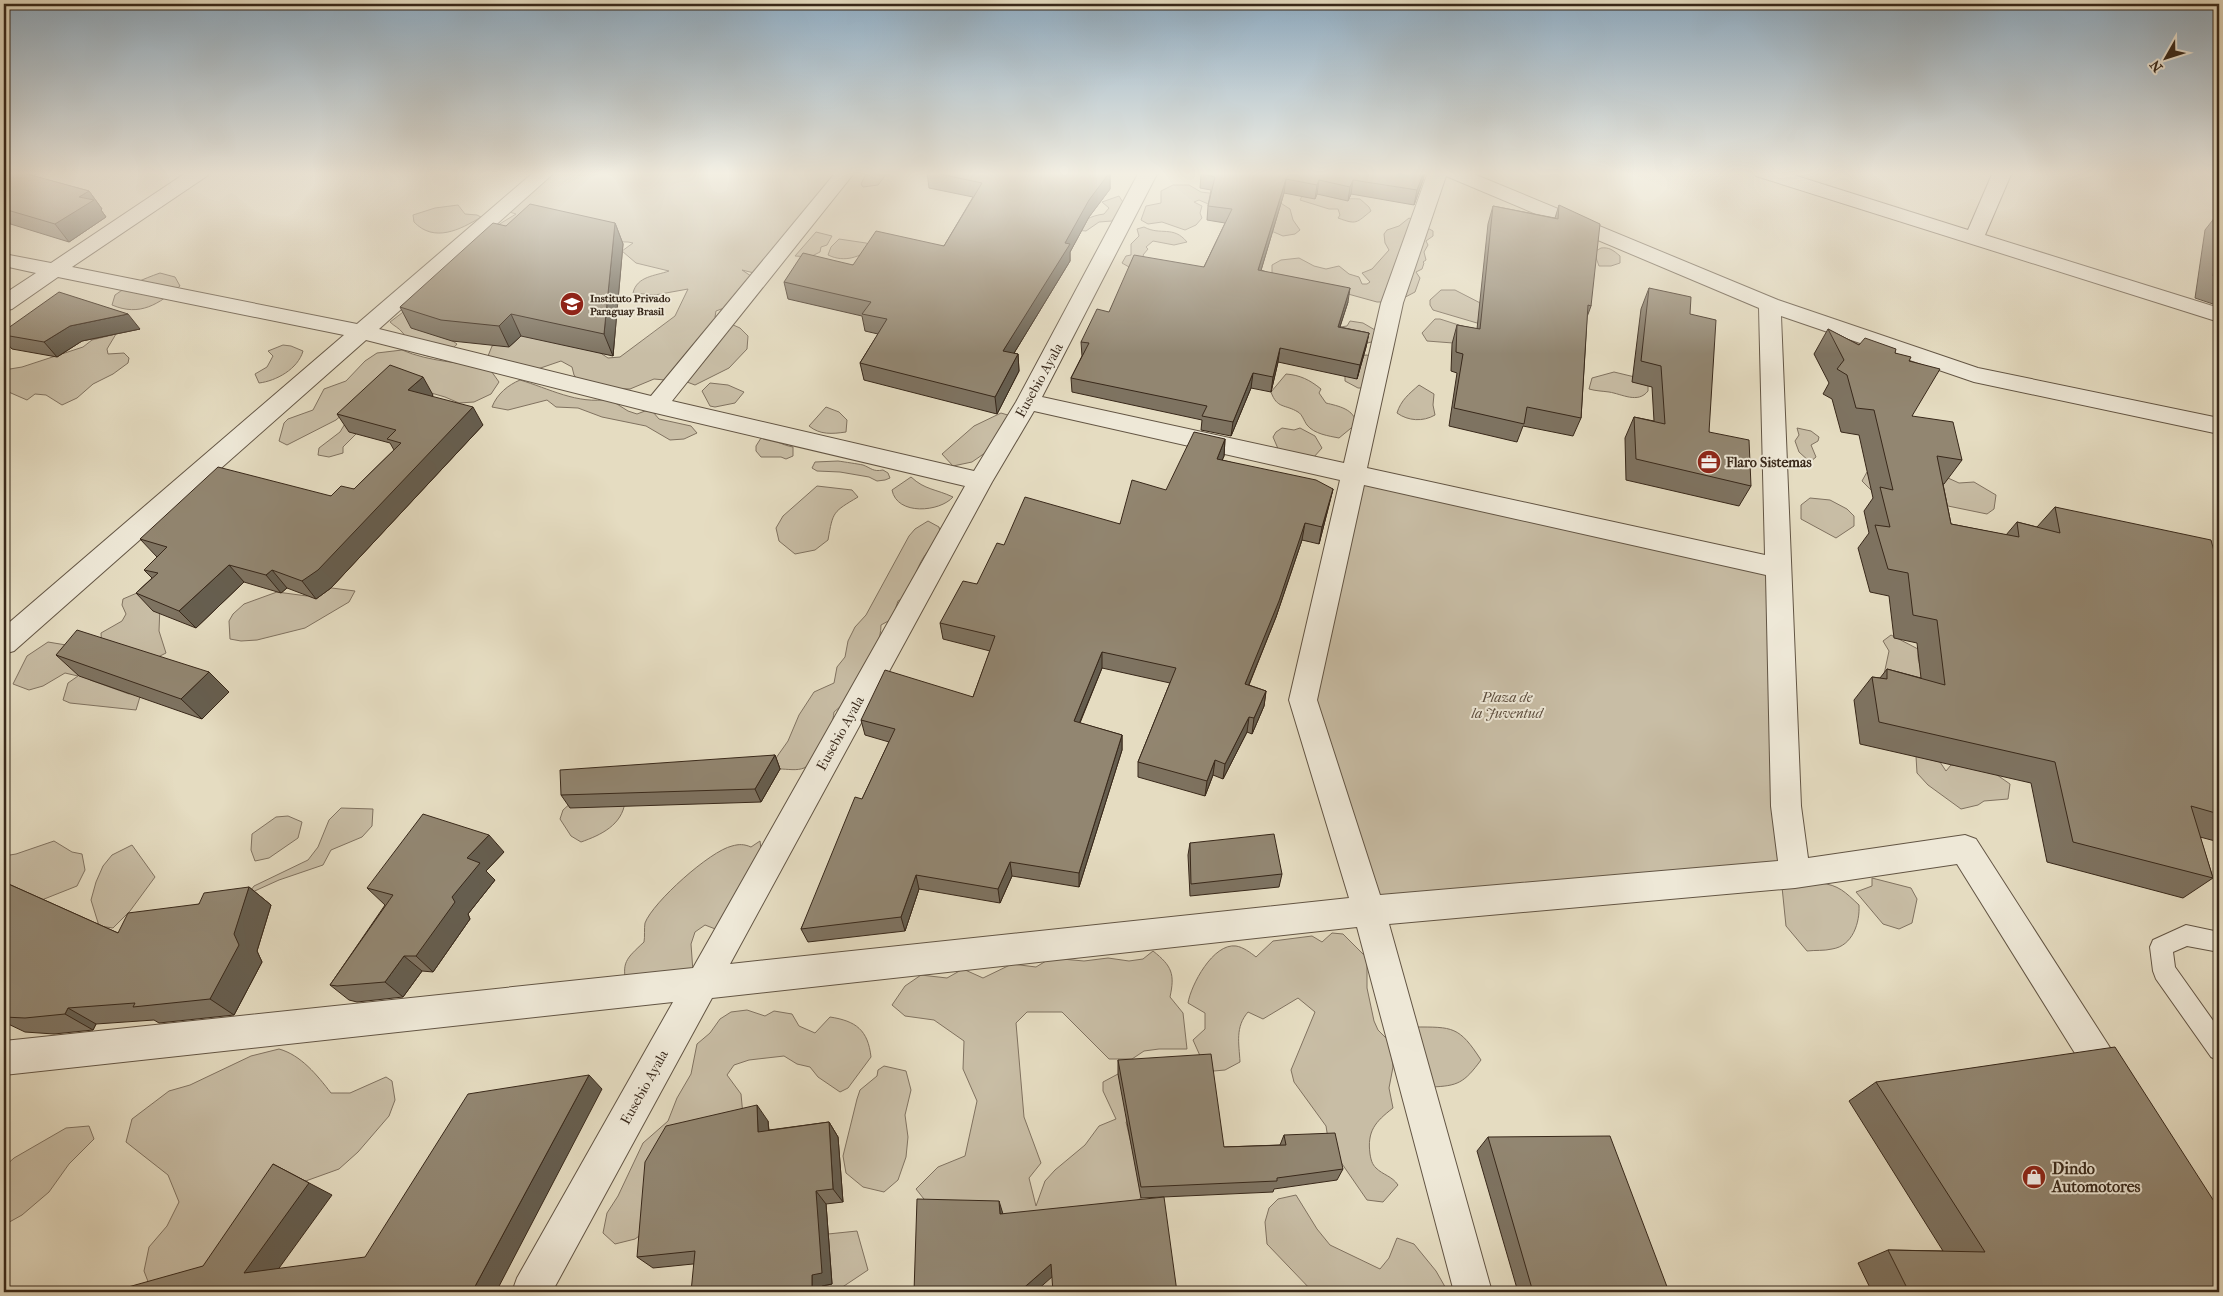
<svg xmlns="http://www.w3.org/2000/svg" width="2223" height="1296" font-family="'IM FELL French Canon',serif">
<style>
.green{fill:#c8bda5;stroke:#807260}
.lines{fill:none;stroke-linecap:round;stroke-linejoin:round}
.lane-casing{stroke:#635544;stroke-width:2}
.street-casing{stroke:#635544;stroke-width:2}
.lane{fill:#eee8d7;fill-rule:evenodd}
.street{fill:#eee8d7;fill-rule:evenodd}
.wall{fill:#7e7361;stroke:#38281a}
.shaded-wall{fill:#665e4f;stroke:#38281a}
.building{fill:#928671;stroke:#38281a}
.labels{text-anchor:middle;stroke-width:4;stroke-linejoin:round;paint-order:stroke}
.far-poi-label{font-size:11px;font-weight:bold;fill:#38281a;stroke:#eee8d7;text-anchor:start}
.street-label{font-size:14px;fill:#38281a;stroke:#eee8d7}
.poi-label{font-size:14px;font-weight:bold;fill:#38281a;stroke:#eee8d7;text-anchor:start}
.park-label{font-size:14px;font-style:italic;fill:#5c4d3d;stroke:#eee8d7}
.near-poi-label{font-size:16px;font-weight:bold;fill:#38281a;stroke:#eee8d7;text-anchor:start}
</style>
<rect width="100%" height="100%" fill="#e5dcc1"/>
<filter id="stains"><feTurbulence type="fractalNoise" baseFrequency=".004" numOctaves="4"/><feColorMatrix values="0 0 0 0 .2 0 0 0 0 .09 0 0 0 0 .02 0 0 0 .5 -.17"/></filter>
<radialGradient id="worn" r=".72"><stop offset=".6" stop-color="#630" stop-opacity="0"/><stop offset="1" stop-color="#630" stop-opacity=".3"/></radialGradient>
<path class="green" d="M546 172H846L762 275 742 270 751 276 735 304 716 311 715 317 740 328 748 336 747 349 729 368 695 385 687 382 654 379 630 389 598 388 579 381 574 375 572 367 561 361 526 373 486 361 492 346 524 333 587 344 608 358 620 357 675 316 688 289 655 295 633 293C637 276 655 276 669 271L636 263 622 251 633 243 628 242 475 239 516 214 503 210Z
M867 172H888L878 185 863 187 861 184Z
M1173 185H1189L1201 192 1279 202 1290 209 1293 220 1300 230 1295 234 1283 236 1199 200 1194 202 1202 206 1200 213 1202 218 1196 225 1185 230 1162 222 1148 224 1141 220 1146 206 1161 203V191Z
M1323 193C1335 201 1347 198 1360 199L1369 207 1371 211C1356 223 1357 225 1338 218L1340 215 1338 209H1329L1300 200 1302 196Z
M1119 196 1124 204 1112 221 1099 222 1086 231 1074 230C1083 220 1090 216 1104 214L1109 208 1102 202Z
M458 205 465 214 477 215 481 217C460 230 434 243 414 222L413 215 435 208Z
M1409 218 1433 231V236L1426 241 1428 245 1424 252 1426 260 1423 262 1424 263 1422 269 1416 272 1420 278 1415 292 1396 302H1377L1272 273V265L1281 260 1299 258 1314 266 1326 269 1339 266 1349 274 1359 277 1362 284H1367L1370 282 1362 273 1372 269 1389 250 1385 243 1384 234 1387 230 1399 226Z
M1144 227C1161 236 1173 225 1187 242L1174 245 1153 241 1146 247 1148 249 1143 255 1145 259 1129 267 1122 263 1126 256 1131 255V244L1139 236 1137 229Z
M816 232 832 236 827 245 821 247 820 252 810 257 795 256Z
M839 239 866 243 875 247C859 257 845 263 828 255L831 247Z
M1601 248C1609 247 1613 250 1620 256V263L1611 266H1599L1594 252Z
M160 273 175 277 180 286C159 304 140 317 112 305L115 295C129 285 143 279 160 273Z
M1441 290H1455L1490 308 1488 324 1477 323 1433 310 1430 305V300Z
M415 303 444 335 457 344C447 357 426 361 414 349 410 344 407 337 402 332 399 328 394 326 390 322Z
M1435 319H1440L1468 328 1453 343 1427 341 1422 333Z
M1350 321 1363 323 1375 330 1379 329 1375 341 1360 345 1340 327 1347 326Z
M116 334 107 349 108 354 124 353 129 358 128 363 113 374 93 384 77 398 62 405 46 395 35 394 27 400 4 390V370L22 367 83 347 92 340Z
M283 345 291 346 303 351C298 369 276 381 259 383L255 374 267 367 273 356 268 351Z
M402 350C430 362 459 362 489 368L499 382 491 394 474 402 459 403 445 397 414 388 351 407 336 420 287 445 279 441 284 423 288 419 313 410 324 389 346 381 365 361 377 353Z
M1367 355 1379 360 1370 388H1358L1345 381V375L1358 356Z
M1614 372 1639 378 1648 385V391C1638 404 1622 394 1609 392 1602 391 1596 391 1589 389L1592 378Z
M1286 374C1300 375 1310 380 1321 389L1319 393 1326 403C1338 406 1355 409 1356 424L1339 438C1329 436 1314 434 1307 425 1304 421 1302 414 1298 412 1285 404 1277 409 1271 392Z
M520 380C548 388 578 405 609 399L628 411 637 414 645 411 653 412 659 419 691 426 697 433 684 439 670 440 646 426 602 417 578 408 556 407 547 400 508 410 492 407C497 394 508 385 520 380Z
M710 383 728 385 744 392 735 403 715 407 710 406 702 391Z
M1419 385 1434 394 1433 405 1435 415C1423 422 1408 421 1397 413 1401 400 1409 394 1419 385Z
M826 407 839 412 847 420 846 432C832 434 820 435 809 426Z
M1001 413 1011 416 1005 439 972 462 953 466 942 454 974 426Z
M346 422 356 434 343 447V453L329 457 318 455 319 448 340 432Z
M1282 428 1294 430 1300 428 1315 436 1322 448 1313 458H1282L1273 437 1276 432Z
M1797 428 1811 431 1819 437 1818 441 1811 445 1816 457 1810 462 1799 452 1795 441 1799 435Z
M761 438C773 438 781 445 793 447V456L786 459 781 457H761L756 451V446Z
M838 461C845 462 858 464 863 465 871 468 873 472 883 470L888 473 890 478 885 480 877 481 869 477 840 472 817 471 812 468 815 462Z
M1867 472 1948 478 1959 483 1974 482 1996 495 1994 509 1987 514 1948 506 1930 510 1872 491 1862 481Z
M1354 474 1778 568 1795 874 1369 911 1303 700Z
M911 477C925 490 936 489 953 497 940 512 897 516 892 490Z
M817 486 852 490 858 497C833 512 833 511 828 540L815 550 795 554 779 541 776 528 783 516Z
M1810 498 1830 500 1847 509 1854 516V526L1836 538 1801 519V505Z
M928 521 939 527 941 536C937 542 932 545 928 551 917 565 914 579 908 595L898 601 892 619 881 625C881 655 854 664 855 694L834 712C832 730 823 760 804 768 797 771 787 769 780 769L776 758 788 741 799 715 814 692 834 683 837 667 845 657 848 641 855 627 866 615 909 536 915 529Z
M324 587 355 591 349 602 305 628 257 640 241 641 230 639 229 621 233 614 244 604 277 592 307 596Z
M137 593 160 605 159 631 166 653 138 667 102 652 101 633 122 621 126 614 122 605 123 599Z
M1891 635 1918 649C1917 662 1920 668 1929 678L1882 684 1889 651 1883 641Z
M48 642 72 646 90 680 129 694 142 690 136 710 70 703 63 700 68 683 78 676 65 673 43 686 29 690 13 684 27 656Z
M1916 756 1940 762 1946 771 1951 765 1990 770 2010 784 2008 799 1984 801 1978 805 1961 809 1928 785 1917 773Z
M573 801 625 802C622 825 601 835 581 842L571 836 560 819 563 810Z
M341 808 373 809 372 826 362 837 331 850 323 865 279 880 248 894 254 886 308 860 318 847 329 820Z
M288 816 302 822 298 838 269 858 255 861 251 850 252 834 276 817Z
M54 841 72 852 82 854 85 870 77 886 29 905 4 918V856L16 854Z
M760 841 761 849 718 930 705 925 695 932 691 944 693 972 627 987C621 962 626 959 644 942 645 937 644 928 645 923 653 902 710 851 732 846 739 844 744 844 751 847Z
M132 845 155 877 130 911 113 928 99 926 91 900 96 882 103 866 112 855Z
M1872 878 1911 888 1917 899 1912 923 1899 929 1883 924 1856 892 1872 886Z
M1820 883C1839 885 1845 892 1859 905 1860 922 1853 946 1832 949 1824 951 1815 950 1807 951L1786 926 1782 887Z
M1332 933 1343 934 1367 958V988L1374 1021 1378 1030 1390 1042 1393 1067 1389 1088 1393 1108C1375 1122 1367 1131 1370 1154 1371 1160 1372 1164 1376 1168 1383 1175 1392 1176 1398 1185L1383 1202 1367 1200 1329 1145 1326 1126 1294 1082 1291 1070 1315 1012 1298 998 1263 1019 1248 1012C1235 1027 1239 1043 1240 1062L1225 1070 1214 1071 1201 1058 1193 1040 1205 1029V1013L1188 1003C1191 985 1213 943 1236 946 1243 947 1251 953 1256 957L1273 941 1312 936 1322 942Z
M1153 951C1172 966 1175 974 1170 997L1183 1013 1187 1049H1159L1144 1051 1132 1059H1109L1062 1012H1027L1016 1023 1024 1117 1041 1163 1029 1178 1036 1206 1045 1181 1055 1170 1085 1145 1099 1126 1116 1119 1103 1091V1082L1118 1074 1132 1073 1146 1107 1126 1122 1134 1156 1143 1177 1141 1198 1077 1238 1050 1292H1004L935 1213 916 1189 938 1167 965 1156 977 1101 963 1069 964 1041 934 1020 905 1016 892 1005 905 986 921 975 947 978 963 969 983 978 1012 964 1036 967 1051 958 1084 961 1108 958 1129 961 1143 959Z
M747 1010 765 1016 774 1011 792 1014 799 1026 815 1033 830 1017C856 1021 868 1030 871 1057L848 1088 840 1092 818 1077 810 1067 797 1064 784 1056 749 1060 734 1065 727 1075 741 1094 744 1126 657 1223 635 1239 615 1244 603 1233 607 1213 618 1196 643 1143 668 1121 677 1098 691 1074 697 1044 710 1033 720 1019 731 1012Z
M1414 1027C1453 1027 1459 1026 1481 1060 1464 1083 1458 1086 1431 1087Z
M279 1049C301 1055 317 1075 331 1093H350L386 1077 392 1081 395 1100 389 1116 358 1152 339 1169 278 1191 242 1272 152 1292 144 1271 149 1247 167 1226 179 1202 168 1175 126 1142 132 1119 169 1091 190 1085 251 1056Z
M884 1066 906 1071 911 1090 905 1115 908 1137 906 1157 898 1180 884 1192 863 1187 846 1173 843 1156 857 1099 860 1090 877 1076 878 1070Z
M89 1126 94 1139 69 1164 49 1192 22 1215 4 1225V1167L14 1158 66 1128Z
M1296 1195 1317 1229 1330 1245 1380 1269 1389 1258 1397 1238 1414 1244 1436 1271 1448 1292H1313L1267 1244 1265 1222 1269 1208 1278 1199Z
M857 1231 868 1270 835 1292H789L828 1234Z"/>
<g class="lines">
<g class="lane-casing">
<path id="lane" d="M2186 925 2219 932V952L2187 946 2173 952 2175 967 2219 1029V1061L2211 1057 2156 979 2153 971 2150 947 2153 940Z"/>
</g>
<g class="street-casing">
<path id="street" d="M187 172H209L207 176 72 267 357 324 534 172H555L379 329 651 396 836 172H855L672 401 974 471 1016 402 1139 172H1158L1042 397 1344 463 1381 303 1428 172H1469L1778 300 1978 368 2219 418V434L1974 382 1781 316 1801 806 1808 858 1965 835 1976 839 2125 1071 2131 1083 2125 1095 2113 1101 2101 1095 1957 864 1795 888 1389 924 1492 1292H1454L1357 927 712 998 552 1292H512L517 1278 673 1002 4 1075V1041L693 968 965 486 647 411 366 340 14 651 4 654V627L344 335 58 277 12 309 4 311V294L36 273 4 266V254L51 263ZM1446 176 1759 308 1765 555 1367 468 1403 303ZM1034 411 1340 480 1289 700 1349 898 730 964 992 482ZM1364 485 1766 575 1771 806 1778 861 1380 895 1317 700Z
M1754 172H1784L1968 230 1993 172H2012L1985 235 2219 308V322L1756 176Z"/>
</g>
<use href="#lane" class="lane"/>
<use href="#street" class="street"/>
</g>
<path class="wall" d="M4 172H39L33 176 89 191 102 209 101 210 106 217 69 242 4 222Z
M927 172H1111L1110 175V189L1089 217 1070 252V261L1014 353 1018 354 1019 371 997 414 864 380 860 363 878 334 865 331 862 316 788 299 784 282 853 265 944 246 973 197 929 188Z
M1202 172H1425L1423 180 1414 205 1351 194 1348 201 1317 194 1315 199 1284 193 1261 270 1348 302 1340 327 1369 333 1366 347 1357 379 1278 362 1271 392 1251 388 1231 436 1201 430 1202 420 1072 392 1071 378 1082 356 1081 342 1109 312 1204 267 1225 223 1207 220 1208 206 1211 190 1200 188 1201 174Z
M1559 205 1591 306 1587 317 1581 418 1573 436 1523 426 1517 442 1449 426 1457 373 1451 371 1452 344 1457 325 1477 329 1488 224 1493 206 1555 218Z
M2219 212V306L2195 298 2205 230Z
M615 223 623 244 613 356 521 336 509 347 452 341 411 328 400 307 506 226Z
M1649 288 1690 314 1709 432 1751 486 1739 506 1626 480 1625 438 1634 417 1654 421 1652 387 1632 382 1641 309Z
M140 329 82 341 57 357 12 349 4 340V331Z
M1828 329 1859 345 1895 353 1909 361 1912 416 1962 460 1944 484H1943L1951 524 2006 535 2017 522 2037 527 2055 507 2219 566V842L2200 837 2213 878 2183 898 2047 862 2031 783 1860 744 1854 700 1872 677 1880 678 1887 669 1921 678 1917 643 1894 638 1889 596 1870 592 1858 548 1869 533 1864 511 1873 498 1859 435 1841 432 1832 399 1823 394 1829 383 1814 354Z
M433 395 432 397 483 425 331 588 316 599 287 588 281 593 244 582 196 628 153 611 136 593 152 578 144 570 157 557 140 539 331 496 354 489 394 450 390 443 349 432 337 414Z
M1225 439 1224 456 1222 460 1333 489 1329 505 1319 544 1302 540 1276 617 1249 685 1266 691 1264 706 1252 734 1247 732 1223 779 1213 775 1205 796 1138 777V762L1170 683 1102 668 1080 723 1122 735V750L1079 887 1012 876 1000 903 919 889 905 931 808 942 801 929 889 742 865 735 861 720 973 697 990 651 943 639 940 623 977 584 1004 545 1120 524 1166 490Z
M56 655 209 672 229 692 202 719 79 676Z
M775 755 780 769 761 802 570 808 561 795Z
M1190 843 1282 874 1279 887 1190 896 1188 855Z
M504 852 486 871 495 880 468 914 470 919 433 972 422 971 403 997 357 1002 349 1000 330 985 385 905 367 888Z
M4 882 118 933 199 904 249 887 271 905 257 951 262 962 234 1015 159 1023 154 1020 96 1024 93 1030 54 1034 25 1032 4 1022Z
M1118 1060 1224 1147 1280 1145 1284 1135 1343 1169 1337 1180 1274 1189 1273 1192 1141 1198 1118 1074Z
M1876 1082 2219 1292H1872L1858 1263 1888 1250 1943 1251 1849 1101Z
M768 1121 769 1130 829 1122 838 1137 843 1202 826 1204 832 1284 822 1286 693 1264 653 1268 637 1257Z
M1488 1137 1669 1292H1518L1477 1151Z"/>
<path class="shaded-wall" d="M8 172H39L18 186Z
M1099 172H1111L1110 175V189L1089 217 1070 252V261L1005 368 1003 351 1065 243Z
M1424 172H1425L1423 180 1414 205 1417 190Z
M1286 179 1284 193 1257 284 1258 270Z
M1319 180 1317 194 1315 199 1317 185Z
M1353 180 1351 194 1348 201 1350 187Z
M89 191 102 209 101 210 106 217 69 242 55 224 79 197Z
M615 223 623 244 613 356 604 334Z
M1350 288 1348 302 1335 341 1338 327Z
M128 314 140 329 82 341 57 357 44 342 70 326Z
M511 314 521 336 509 347 499 326Z
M1369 333 1366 347 1357 379 1360 365Z
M1280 348 1278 362 1271 392 1273 377Z
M1018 354 1019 371 997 414 995 397Z
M1253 373 1251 388 1231 436 1233 422Z
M423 377 433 395 419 409 408 390Z
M473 407 483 425 331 588 316 599 302 581Z
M1225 439 1224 456 1215 476 1217 459Z
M1333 489 1329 505 1319 544 1322 527Z
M1305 523 1302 540 1276 617 1243 699 1245 684Z
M229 565 244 582 196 628 179 611Z
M272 570 287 588 281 593 266 575Z
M1102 652V668L1074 736V721Z
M209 672 229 692 202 719 181 699Z
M1266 691 1264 706 1252 734 1254 718Z
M1249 717 1247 732 1223 779 1225 764Z
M1122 735V750L1079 887V873Z
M775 755 780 769 761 802 755 789Z
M1215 760 1213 775 1205 796 1207 781Z
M489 835 504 852 486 871 495 880 468 914 470 919 433 972 416 956 452 897 467 858Z
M1010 862 1012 876 1000 903 998 889Z
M916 875 919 889 905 931 901 917Z
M249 887 271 905 257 951 262 962 234 1015 210 999Z
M404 956 422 971 403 997 385 982Z
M68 1008 96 1024 93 1030 65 1014Z
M589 1075 602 1089 496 1292H472Z
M757 1105 768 1121 770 1147 758 1132Z
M829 1122 838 1137 843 1202 833 1189Z
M273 1164 332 1195 269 1282 244 1273Z
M816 1191 826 1204 832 1284 822 1286V1292H812V1275Z
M999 1201 1003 1214H1000Z
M1051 1264 1053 1276 1035 1292H1019Z"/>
<path class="building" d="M4 172H20L89 191 79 197 94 200 55 224 4 209Z
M930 172H1110L1089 200 1065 243 1070 244 1003 351 1018 354 995 397 860 363 887 319 862 314 871 302 784 282 803 253 853 265 876 231 944 246 982 183Z
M1202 172H1424L1417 190 1353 180 1350 187 1319 180 1317 185 1286 179 1258 270 1350 288 1338 327 1369 333 1360 365 1280 348 1273 377 1253 373 1233 422 1202 416 1207 406 1071 378 1089 343 1081 342 1097 309 1109 312 1134 255 1204 267 1232 209 1208 206 1215 177 1201 174Z
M530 204 615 223 604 334 511 314 499 326 441 320 400 307 493 223 506 226Z
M1559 205 1600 224 1591 306 1588 305 1581 418 1527 407 1524 424 1454 408 1463 354 1456 352 1457 325 1480 329 1493 206 1558 219Z
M2219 232V278L2213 276Z
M1649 288 1691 297 1690 314 1716 320 1709 432 1749 440 1751 486 1636 459 1634 417 1665 424 1661 366 1641 361Z
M59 292 128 314 70 326 44 342 4 335V331Z
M1828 329 1859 345 1865 338 1896 349 1895 353 1911 357 1909 361 1940 369 1912 416 1953 422 1962 460 1937 456 1951 524 2019 537 2017 522 2060 533 2055 507 2211 540 2218 566H2219V814L2191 806 2213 878 2073 842 2055 762 1879 722 1872 677 1887 679V669L1945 685 1937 620 1913 615 1908 573 1888 569 1875 525 1890 527 1880 487 1893 490 1874 410 1856 408 1847 375 1837 369 1844 360Z
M390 365 423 377 408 390 473 407 318 570 302 581 272 570 266 575 229 565 179 611 136 593 158 573 144 570 167 547 140 539 218 467 331 496 341 486 354 489 401 443 387 439 396 430 337 414Z
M1194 432 1225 439 1217 459 1316 480 1333 489 1322 527 1305 523 1279 601 1245 684 1266 691 1254 718 1249 717 1225 764 1215 760 1207 781 1138 762 1176 668 1102 652 1074 721 1122 735 1079 873 1010 862 998 889 916 875 901 917 801 929 855 797 862 799 895 729 861 720 885 670 973 697 995 636 940 623 963 581 977 584 997 543 1004 545 1025 497 1120 524 1132 480 1166 490Z
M77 630 209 672 181 699 56 655Z
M775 755 755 789 561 795 560 770Z
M423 814 489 835 467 858 480 863 452 897 455 902 416 956H404L385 982 337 986 330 985 393 895 367 888Z
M1274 834 1282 874 1191 884 1190 843Z
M4 882 118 933 128 913 199 904 204 893 249 887 234 934 239 945 210 999 133 1007 135 1003 68 1008 65 1014 25 1018 4 1017Z
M2115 1047 2219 1209V1292H1909L1888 1250 1985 1252 1876 1082Z
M1211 1054 1224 1147 1286 1145 1284 1135 1335 1133 1343 1169 1277 1178V1181L1141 1187 1118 1060Z
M589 1075 472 1292H119L121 1289 203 1266 273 1164 309 1183 244 1273 365 1257 468 1094Z
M757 1105 758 1132 829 1122 833 1189 816 1191 822 1273 812 1275V1292H691L695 1251 637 1257 645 1162 666 1126Z
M1610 1136 1669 1292H1533L1488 1137Z
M1164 1197 1177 1292H1053L1051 1264 1019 1292H914L917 1199 999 1201 1000 1214Z"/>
<linearGradient id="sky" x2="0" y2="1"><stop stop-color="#8facc2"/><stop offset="0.49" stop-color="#f3efe3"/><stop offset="1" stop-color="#f3efe3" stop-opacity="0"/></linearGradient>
<rect width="2223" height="354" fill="url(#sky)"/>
<defs>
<g id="school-disc" transform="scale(1.25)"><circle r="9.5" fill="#8f2418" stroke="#eee8d7"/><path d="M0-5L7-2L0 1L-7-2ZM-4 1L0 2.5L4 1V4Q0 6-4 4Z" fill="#fff"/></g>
<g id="office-disc" transform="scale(1.25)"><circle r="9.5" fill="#8f2418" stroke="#eee8d7"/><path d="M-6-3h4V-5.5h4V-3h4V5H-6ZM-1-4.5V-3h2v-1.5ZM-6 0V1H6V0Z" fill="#fff"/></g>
<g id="shop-disc" transform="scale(1.25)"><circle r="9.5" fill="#8f2418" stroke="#eee8d7"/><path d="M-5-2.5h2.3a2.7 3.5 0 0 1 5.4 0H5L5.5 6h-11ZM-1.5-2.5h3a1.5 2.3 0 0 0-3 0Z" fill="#fff"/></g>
</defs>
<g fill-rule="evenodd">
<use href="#school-disc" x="572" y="304"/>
<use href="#office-disc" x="1709" y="462"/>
<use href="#shop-disc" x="2034" y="1177"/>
</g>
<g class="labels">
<g class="far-poi-label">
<text x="590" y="302">Instituto Privado<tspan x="590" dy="13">Paraguay Brasil</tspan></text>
</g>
<g class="street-label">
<text transform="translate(1039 380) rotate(-61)" y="5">Eusebio Ayala</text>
<text transform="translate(840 733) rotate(-61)" y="5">Eusebio Ayala</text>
<text transform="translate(644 1087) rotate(-61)" y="5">Eusebio Ayala</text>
</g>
<g class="poi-label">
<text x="1726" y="467">Flaro Sistemas</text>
</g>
<g class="park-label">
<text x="1507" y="702">Plaza de<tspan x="1507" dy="16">la Juventud</tspan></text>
</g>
<g class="near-poi-label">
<text x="2052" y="1174">Dindo<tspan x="2052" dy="18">Automotores</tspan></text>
</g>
</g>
<rect width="2223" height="1296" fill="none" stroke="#e5dcc1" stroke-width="20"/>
<rect x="5" y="5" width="2213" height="1286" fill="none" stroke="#38281a" stroke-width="2.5"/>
<rect x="10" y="10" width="2203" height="1276" fill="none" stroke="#38281a"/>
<g transform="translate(2166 58) rotate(231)" stroke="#eee8d7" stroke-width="4" paint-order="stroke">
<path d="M0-4L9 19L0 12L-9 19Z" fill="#38281a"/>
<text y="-8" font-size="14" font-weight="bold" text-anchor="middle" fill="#38281a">N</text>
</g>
<rect width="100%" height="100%" filter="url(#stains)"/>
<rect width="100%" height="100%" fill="url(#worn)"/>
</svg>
